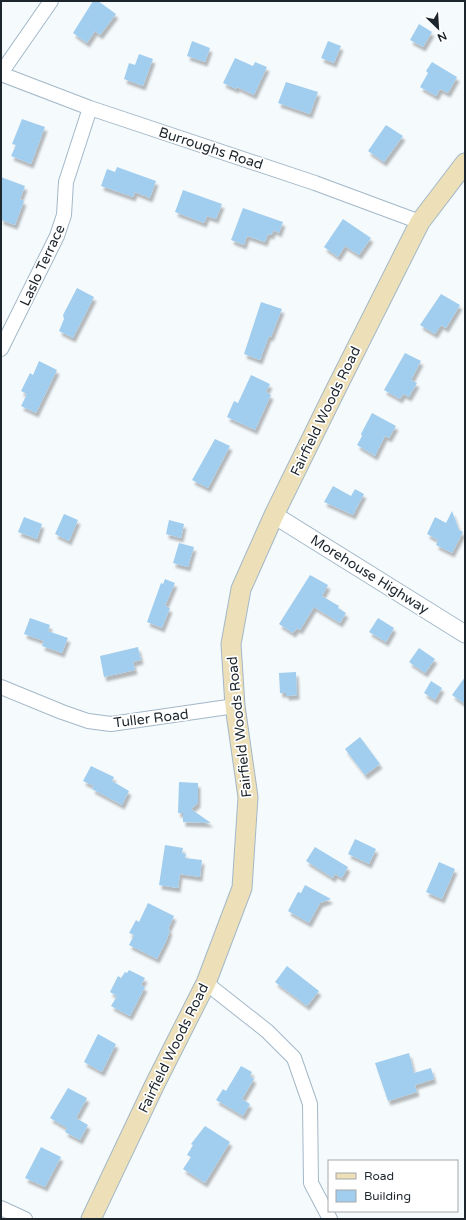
<svg xmlns="http://www.w3.org/2000/svg" width="466" height="1220" font-family="'Varela Round',sans-serif">
<style>
.building{fill:#a1cdee;filter:url(#shadow)}
.lines{fill:none;stroke-linecap:round;stroke-linejoin:round}
.minor-casing{stroke:#a3b8c8;stroke-width:16}
.tertiary-casing{stroke:#a3b8c8;stroke-width:19}
.secondary-casing{stroke:#a3b8c8;stroke-width:21}
.minor{stroke:#fff;stroke-width:14}
.tertiary{stroke:#fff;stroke-width:17}
.secondary{stroke:#ede0b8;stroke-width:19}
.labels{text-anchor:middle;stroke-width:3.5;stroke-linejoin:round;paint-order:stroke}
.street-label{font-size:14px;fill:#1e262d;stroke:#fff}
</style>
<defs>
<filter id="shadow"><feDropShadow dx="2.5" dy="4.5" stdDeviation="1" flood-color="#0004"/></filter>
</defs>
<rect width="100%" height="100%" fill="#f5fafd"/>
<path class="building" d="M93 1H98L116 14 100 35 95 31 87 43 73 33Z
M419 24 432 32 423 47 410 40Z
M192 41 210 48 205 62 187 56Z
M328 41 341 46 334 63 321 58Z
M139 54 153 59 143 86 124 79 129 63 135 65Z
M235 58 253 66 255 62 267 67 254 95 237 87 236 89 223 83Z
M432 62 457 77 448 93 440 89 436 96 420 87 428 73 426 71Z
M286 82 318 92 310 114 278 103Z
M22 119 45 127 31 164 11 156 16 145 12 144Z
M386 125 403 136 384 162 368 151Z
M117 167 156 181 150 198 135 192 133 197 101 186 107 169 115 172Z
M1 177 25 186 20 199 24 201 15 225 1 220Z
M183 190 222 204 216 219 207 216 204 223 175 212Z
M243 208 283 222 279 233 274 230 271 235 268 234 265 242 247 236 244 245 231 240Z
M343 219 371 238 359 255 345 246 338 257 324 247Z
M77 288 94 297 73 338 59 331 64 319 63 315Z
M441 294 460 305 446 328 441 325 435 334 420 325Z
M261 302 282 309 271 337 269 336 260 360 244 354Z
M405 353 421 361 411 380 417 383 409 397 403 394 400 399 384 390Z
M39 361 57 370 36 413 21 406 27 394 21 391 30 373 33 375Z
M251 375 270 384 266 392 271 395 255 430 227 417 234 401 238 403Z
M372 413 396 426 389 438 385 436 375 456 357 445 362 436 361 434Z
M215 439 230 446 208 488 192 480Z
M333 486 351 496 355 489 364 494 353 515 324 502Z
M452 511 459 530 463 532 452 553 436 545 438 540 427 534 435 517 446 523Z
M64 514 78 520 69 541 55 534Z
M24 517 42 524 37 539 18 532Z
M169 520 184 524 181 538 166 534Z
M179 543 194 547 188 567 173 563Z
M310 575 328 585 322 596 339 606 338 608 346 613 340 623 314 607 300 630 297 628 293 633 279 624Z
M165 579 175 583 165 606 170 608 162 628 147 622 161 583 163 584Z
M30 618 50 625 48 631 68 638 62 653 42 646 44 641 24 634Z
M378 618 394 628 386 642 369 632Z
M138 647 141 660 133 662 135 670 104 677 100 656Z
M419 648 435 659 425 673 409 662Z
M296 672 297 695 286 696V693H280L279 673Z
M465 677V704L452 695Z
M431 681 442 688 435 700 424 693Z
M360 737 380 764 365 775 345 749Z
M91 766 114 777 112 781 129 791 122 805 92 789 94 786 83 781Z
M179 782 198 783V803L191 809 211 823 183 822V813H178Z
M355 839 376 849 369 864 348 854Z
M165 845 183 848 182 853 186 854 185 858 202 860 200 877 180 874 178 888 159 885Z
M315 847 348 867 342 878 335 874 333 878 306 861Z
M439 862 455 869 442 899 426 892Z
M305 885 331 899 320 903 309 923 288 911 298 892 301 893Z
M148 903 174 916 168 929 170 930 167 939 157 959 129 945 134 935 129 933 136 920 139 922Z
M287 966 319 991 307 1006 275 982Z
M129 970 145 978 141 985 145 987 130 1016 111 1006 117 996 110 992 118 976 121 978 125 972 127 973Z
M98 1034 116 1044 102 1072 84 1062Z
M409 1053 414 1073 431 1068 434 1079 415 1085 417 1092 388 1101 375 1063Z
M241 1066 252 1072 250 1076 254 1079 242 1099 250 1104 243 1116 216 1100 223 1089 226 1091Z
M68 1088 87 1098 76 1118 88 1125 80 1140 65 1132 67 1128 50 1118Z
M205 1126 230 1142 205 1183 183 1169 191 1157 187 1155 193 1145 191 1144Z
M41 1147 61 1157 45 1187 25 1178Z"/>
<g class="lines">
<g class="minor-casing">
<path id="minor" d="M1 73 51 1
M1 74 90 108 315 183 420 222
M1 349 57 236 64 215 66 182 90 108
M1 687 62 712 88 721 111 724 235 706
M206 983 267 1031 294 1058 310 1104 311 1183 330 1219
M1 1208 25 1219"/>
</g>
<g class="tertiary-casing">
<path id="tertiary" d="M274 515 465 634"/>
</g>
<g class="secondary-casing">
<path id="secondary" d="M91 1219 155 1084 206 983 242 888 248 797 235 706 231 644 241 589 274 515 334 393 420 222 465 163"/>
</g>
<use href="#minor" class="minor"/>
<use href="#tertiary" class="tertiary"/>
<use href="#secondary" class="secondary"/>
</g>
<g class="labels">
<g class="street-label">
<text transform="translate(211 148) rotate(18)" y="5">Burroughs Road</text>
<text transform="translate(42 265) rotate(-65)" y="5">Laslo Terrace</text>
<text transform="translate(325 411) rotate(-64)" y="5">Fairfield Woods Road</text>
<text transform="translate(370 574) rotate(32)" y="5">Morehouse Highway</text>
<text transform="translate(151 718) rotate(-7)" y="5">Tuller Road</text>
<text transform="translate(239 727) rotate(-96)" y="5">Fairfield Woods Road</text>
<text transform="translate(173 1048) rotate(-64)" y="5">Fairfield Woods Road</text>
</g>
</g>
<rect width="466" height="1220" fill="none" stroke="#1e262d" stroke-width="4"/>
<rect x="328" y="1160" width="130" height="52" fill="#ffffff" stroke="#a5a8ab"/>
<rect x="336" y="1173" width="20" height="6" fill="#ede0b8" stroke="#a5a8ab"/>
<text x="364" y="1180" font-size="12" fill="#1e262d">Road</text>
<rect x="336" y="1190" width="20" height="12" fill="#a1cdee" stroke="#a5a8ab"/>
<text x="364" y="1200" font-size="12" fill="#1e262d">Building</text>
<g transform="translate(438 28) rotate(155)" stroke="#ffffff" stroke-width="3" paint-order="stroke">
<path d="M0-3L7 15L0 10L-7 15Z" fill="#1e262d"/>
<text y="-6" font-size="11" font-weight="bold" text-anchor="middle" fill="#1e262d">N</text>
</g>
</svg>
